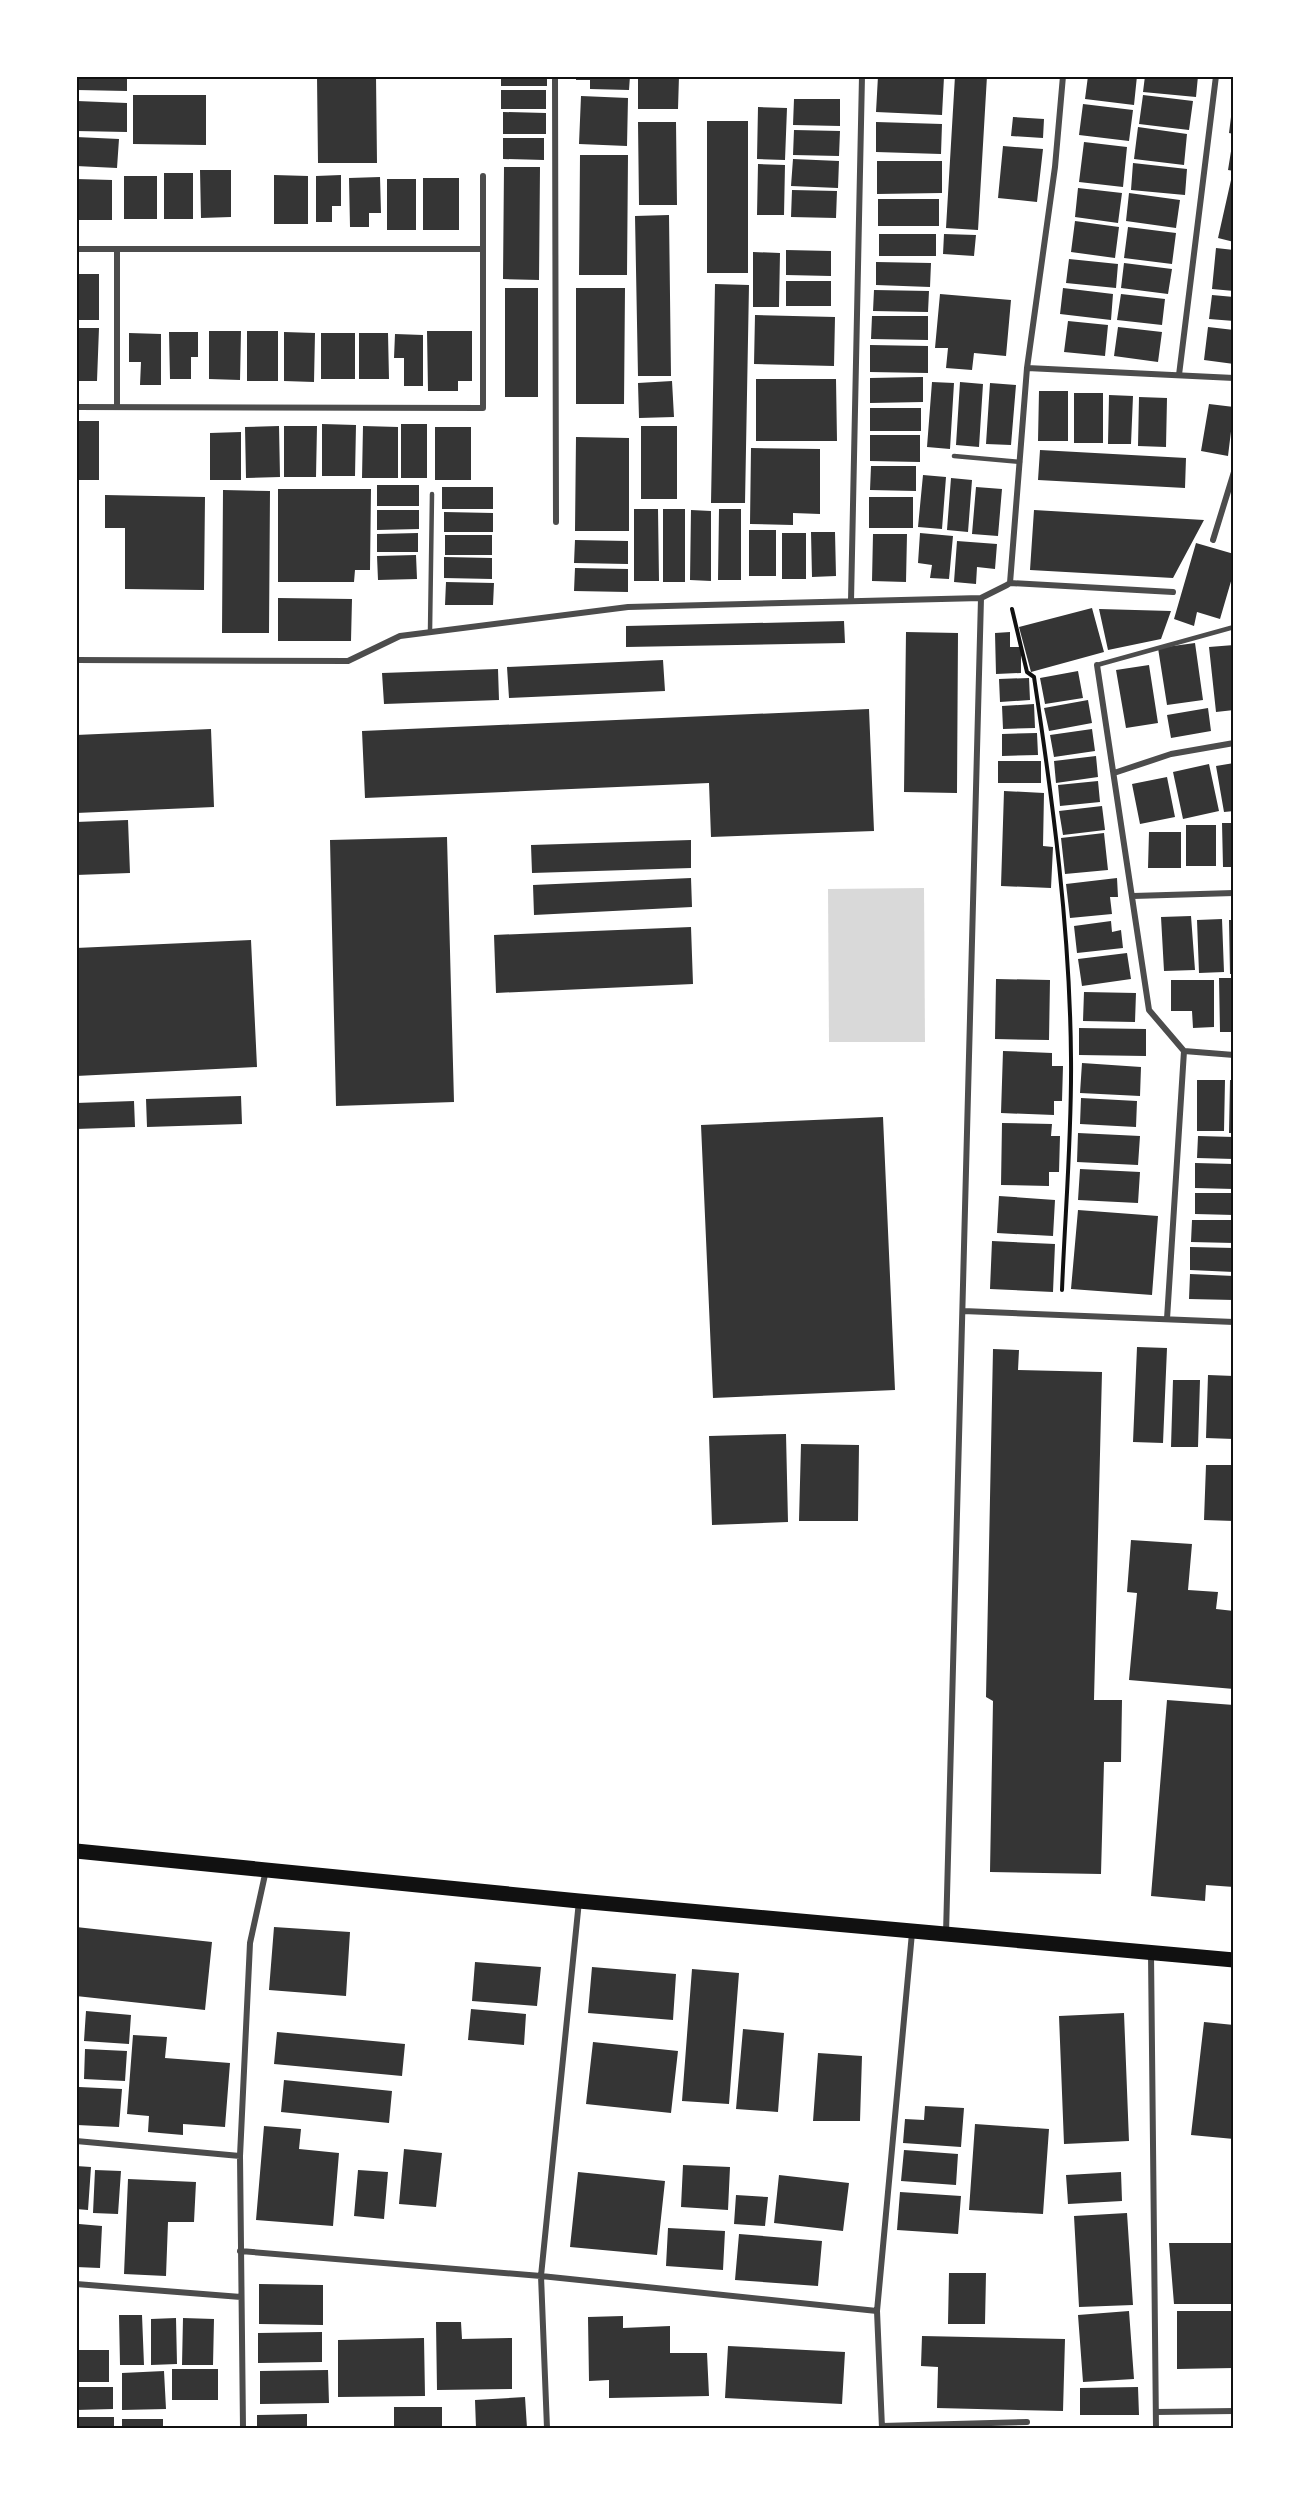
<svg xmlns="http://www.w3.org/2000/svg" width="1310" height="2505" font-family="Commissioner,sans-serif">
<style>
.water{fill:#d9d9d9}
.building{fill:#353535}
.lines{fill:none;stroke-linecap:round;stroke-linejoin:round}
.path{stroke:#111;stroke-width:4}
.service{stroke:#4c4c4c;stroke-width:4.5}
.minor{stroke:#4c4c4c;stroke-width:6}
.primary{stroke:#111;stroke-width:15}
.neatline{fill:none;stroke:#111;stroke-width:2}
</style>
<rect width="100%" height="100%" fill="#fff"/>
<path class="water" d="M924 888 925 1042H829L828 889Z"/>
<path class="building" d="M77 76H127V91L77 90Z
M317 76H376L377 163H318Z
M501 76H547V86H501Z
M576 76H630L629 90 590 89V80H576Z
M638 76H679L678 109H638Z
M878 76 944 77 942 115 876 112Z
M955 76H987L978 230 946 228Z
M1088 76H1137L1134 105 1085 99Z
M1145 76H1198L1196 97 1143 92Z
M501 90H546V109H501Z
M133 95H206V145L133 144Z
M1143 95 1193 101 1189 130 1139 124Z
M581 96 628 98 627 146 579 144Z
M794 99H840V126L793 125Z
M77 101 127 103V132L76 131Z
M1083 104 1133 110 1129 141 1079 135Z
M758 107 787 108 785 160 757 159Z
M1232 109H1234V134L1229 133Z
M503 112 546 113V134H503Z
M1013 117 1044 119 1043 138 1011 136Z
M707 121H748V273H707Z
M638 122H676L677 205H639Z
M876 122 942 124 941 154 876 152Z
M1138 127 1187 134 1184 165 1134 159Z
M794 130 840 131 839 156 793 155Z
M76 137 119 139 117 168 76 166Z
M503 138H544V160L503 159Z
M1084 142 1127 147 1123 187 1079 182Z
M1232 145H1234V171L1228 170Z
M1003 146 1043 149 1037 202 998 198Z
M580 155H628L627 275H579Z
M793 159 839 161 838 188 791 186Z
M877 161H942V193L877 194Z
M1133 163 1187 169 1185 195 1131 190Z
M758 164 785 165 784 215H757Z
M504 167H540L539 280 503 279Z
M200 170H231V217L201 218Z
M164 173H193V219H164Z
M274 175 308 176V224H274Z
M341 175V206H332V222H316V176Z
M124 176H157V219H124Z
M380 177 381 213H369V227H350L349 178Z
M423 178H459V230H423Z
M76 179 112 180V220H76Z
M387 179H416V230H387Z
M1231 180H1234V242L1218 238Z
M1078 188 1122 193 1118 223 1075 217Z
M792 190 837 191 836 218 791 217Z
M1129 193 1180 200 1176 228 1126 221Z
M878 199H939V226H878Z
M669 215 671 376H638L635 216Z
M1075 221 1119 227 1115 258 1071 252Z
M1128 227 1176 233 1172 264 1124 258Z
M879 234H936V256H879Z
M944 234 976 235 974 256 943 254Z
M1216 248 1234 250V291L1212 289Z
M786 250 831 251V276L786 275Z
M753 252 780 253 779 307H753Z
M1069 259 1118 264 1116 288 1066 283Z
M876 262 931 263 930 287 876 285Z
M1124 263 1172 269 1168 294 1121 288Z
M76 274H99V320H76Z
M786 281H831V306H786Z
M715 284 749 285 745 503H711Z
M505 288H538V397H505Z
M576 288H625L624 404H576Z
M1063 288 1113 294 1111 320 1060 314Z
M874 290 929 291 928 312 873 311Z
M940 294 1011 300 1006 356 974 353 972 370 946 368 948 348H935Z
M1121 294 1165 299 1162 325 1117 320Z
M1212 295 1234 297V321L1209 319Z
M755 315 835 317 834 366 754 364Z
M872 316H928V340L871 339Z
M1068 321 1108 325 1105 356 1064 352Z
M1118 327 1162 332 1158 362 1114 356Z
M1208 327 1234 330V364L1204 360Z
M76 328H99L97 381H76Z
M209 331H241L240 380 209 379Z
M247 331H278V381H247Z
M427 331H472V381H458V391H428Z
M169 332H198V357H191V379H170Z
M284 332 315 333 314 382 284 381Z
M129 333 161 334V385H140L141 362H129Z
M321 333H355V379H321Z
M359 333H388L389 379H359Z
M395 334 423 335V386H404V358H394Z
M870 345 928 346V373L870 372Z
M923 377V402L870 403V378Z
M756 379H836L837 441H756Z
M672 381 674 417 639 418 638 383Z
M932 382 954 383 950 449 927 447Z
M960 382 983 384 979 447 956 445Z
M990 383 1016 385 1011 445 986 444Z
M1039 391H1068V441H1038Z
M1074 393H1103V443H1074Z
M1109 395 1133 396 1131 444H1108Z
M1139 397 1167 398 1166 447 1138 446Z
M1209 404 1234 407 1228 456 1201 451Z
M870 408H921V431H870Z
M76 421H99V480H76Z
M322 424 356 425 355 476H322Z
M401 424H427V478H401Z
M279 426 280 477 246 478 245 427Z
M284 426H317L316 477H284Z
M363 426 398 427V478H362Z
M641 426H677V499H641Z
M435 427H471V480H435Z
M241 432V480H210V433Z
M870 435H920V462L870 461Z
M576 437 629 438V531H575Z
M751 448 820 449V514L793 513V525L750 524Z
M1040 450 1186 458 1185 488 1038 480Z
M871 466H916V491L870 490Z
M923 475 946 477 942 529 918 527Z
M951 478 972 480 968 532 947 530Z
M377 485H419V506H377Z
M442 487H493V509H442Z
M976 487 1002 489 998 536 972 534Z
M278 489H371L370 570H355L354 582H278Z
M223 490 270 491 269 633H222Z
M105 495 205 497 204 590 125 589V528H105Z
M869 497H913V528H869Z
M634 509H658L659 581H634Z
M663 509H685V582H663Z
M719 509H741V580H718Z
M377 510H419V529L377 530Z
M691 510 711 511V581L690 580Z
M1034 510 1204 520 1173 578 1030 570Z
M444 512 493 513V532H444Z
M749 530H776V576H749Z
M811 532H835L836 576 812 577Z
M418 533V552H377V534Z
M782 533H806V579H782Z
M920 533 953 536 949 579 930 578 932 565 918 563Z
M873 534H907L906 582 872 581Z
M445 535H492V555H445Z
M575 540 628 541V564L574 563Z
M957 541 997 544 995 569 977 567 976 584 954 582Z
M1196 543 1234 554V571L1220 619 1197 612 1194 626 1174 619Z
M416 555 417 579 378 580 377 556Z
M444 557 492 558V579L444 578Z
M575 568 628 569V592L574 591Z
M446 582 494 583 493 605H445Z
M278 598 352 599 351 641H278Z
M1092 608 1104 652 1031 672 1019 627Z
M1099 609 1171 611 1161 639 1108 650Z
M844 621 845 643 626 647V626Z
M906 632 958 633 957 793 904 792Z
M1010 632V647H1021V673L996 674 995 633Z
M1195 643 1203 700 1167 705 1158 648Z
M1234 645V710L1216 712 1209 647Z
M663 660 665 691 509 698 507 667Z
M1149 665 1158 723 1126 728 1116 670Z
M498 669 499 700 384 704 382 673Z
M1078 671 1083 698 1045 704 1040 678Z
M1029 678 1030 700 1000 702 999 679Z
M1088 700 1092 723 1049 731 1044 708Z
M1034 704 1035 728 1003 729 1002 706Z
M1208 708 1211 731 1171 738 1167 715Z
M869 709 874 831 711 837 709 783 365 798 362 731Z
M211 729 214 807 76 813V735Z
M1092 729 1095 751 1054 757 1050 735Z
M1037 733 1038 755 1002 756V734Z
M1096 756 1098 777 1056 783 1054 761Z
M998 761H1041V783H998Z
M1234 763V811L1224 812 1216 766Z
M1209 764 1219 811 1183 819 1173 772Z
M1167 777 1175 817 1140 824 1132 784Z
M1098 781 1100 802 1060 806 1058 785Z
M1004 791 1044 793 1043 846 1053 847 1051 888 1001 886Z
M1102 806 1105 830 1063 835 1059 811Z
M128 820 130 873 76 875V822Z
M1222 823H1234V867H1223Z
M1186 825H1216V866H1186Z
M1149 832H1181V868H1148Z
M1104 833 1108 870 1065 874 1061 838Z
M447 837 454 1102 336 1106 330 840Z
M691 840V868L532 873 531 845Z
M691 878 692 907 534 915 533 885Z
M1117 878 1118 897H1110L1112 914 1070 918 1066 884Z
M1191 916 1195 970 1164 971 1161 917Z
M1222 919 1224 972 1199 973 1197 920Z
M1229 920H1234V974H1230Z
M1111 921 1112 932 1121 930 1123 948 1077 953 1074 926Z
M691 927 693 984 496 993 494 935Z
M251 940 257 1067 76 1076V948Z
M1127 953 1131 979 1082 986 1078 959Z
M1219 978H1234V1032H1220Z
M996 979 1050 980 1049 1040 995 1039Z
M1171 980H1214V1027L1193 1028 1192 1011H1171Z
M1084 992 1136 993 1135 1022 1083 1021Z
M1079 1028 1146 1029V1056L1079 1055Z
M1003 1051 1052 1053V1066H1063L1062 1101H1054V1115L1001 1113Z
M1082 1063 1141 1067 1140 1096 1080 1093Z
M1197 1080H1225L1224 1131H1197Z
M1230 1080H1234V1133H1229Z
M241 1096 242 1124 147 1127 146 1099Z
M1081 1098 1137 1101 1136 1127 1080 1124Z
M134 1101 135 1127 76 1129V1103Z
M883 1117 895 1390 713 1398 701 1125Z
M1002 1123 1052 1124 1051 1136H1060L1059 1172H1049V1186L1001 1185Z
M1078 1133 1140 1136 1138 1165 1077 1162Z
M1198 1136 1234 1137V1159L1197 1158Z
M1195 1163 1234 1164V1189L1195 1188Z
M1080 1169 1140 1172 1138 1203 1078 1200Z
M1195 1193H1234V1215L1195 1214Z
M999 1196 1055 1200 1053 1236 997 1233Z
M1078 1210 1158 1216 1152 1295 1071 1289Z
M1192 1220H1234V1243L1191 1242Z
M992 1241 1055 1244 1053 1292 990 1289Z
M1190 1247 1234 1248V1272L1190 1270Z
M1190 1274 1234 1276V1300L1189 1299Z
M1137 1347 1167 1348 1163 1443 1133 1442Z
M993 1349 1019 1350 1018 1370 1102 1372 1094 1700H1122L1121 1762H1104L1101 1874 990 1872 993 1701 986 1697Z
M1208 1375 1234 1376V1439L1206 1438Z
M1173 1380H1200L1198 1447H1171Z
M786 1434 788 1522 712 1525 709 1436Z
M801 1444 859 1445 858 1521H799Z
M1206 1465H1234V1521L1204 1520Z
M1131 1540 1192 1544 1188 1590 1218 1592 1216 1609 1234 1611V1689L1129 1680 1137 1593 1127 1592Z
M1167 1700 1234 1705V1887L1206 1885 1205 1901 1151 1896Z
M76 1927 212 1942 205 2010 76 1996Z
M274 1927 350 1932 346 1996 269 1990Z
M475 1962 541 1967 537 2006 472 2001Z
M592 1967 676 1974 673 2020 588 2013Z
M692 1969 739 1973 729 2104 682 2101Z
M471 2009 526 2014 524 2045 468 2040Z
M86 2011 131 2015 129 2044 84 2041Z
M1124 2013 1129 2141 1064 2144 1059 2016Z
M1204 2022 1234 2025V2139L1191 2135Z
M743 2029 784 2033 778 2112 736 2109Z
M277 2032 405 2044 402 2076 274 2064Z
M133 2035 167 2037 165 2058 230 2063 225 2127 183 2124V2135L148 2132 149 2116 127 2114Z
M593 2042 678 2051 671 2113 586 2104Z
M85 2049 127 2051 125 2081 84 2079Z
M818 2053 862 2056 860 2121H813Z
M284 2080 392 2091 389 2123 281 2112Z
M79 2087 122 2089 119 2127 77 2125Z
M925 2106 964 2108 961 2147 903 2143 905 2119 924 2120Z
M975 2124 1049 2129 1043 2214 969 2210Z
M264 2126 301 2129 299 2149 339 2153 333 2226 256 2220Z
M404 2149 442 2153 436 2207 399 2204Z
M904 2150 958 2154 956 2185 901 2181Z
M683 2165 730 2167 728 2210 681 2207Z
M76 2166 91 2167 88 2210 76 2209Z
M95 2170 121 2171 118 2214 93 2213Z
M358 2170 388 2172 384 2219 354 2216Z
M578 2172 665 2181 657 2255 570 2247Z
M1121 2172 1122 2201 1068 2204 1066 2175Z
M779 2175 849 2183 843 2231 774 2223Z
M128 2179 196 2182 194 2222H168L166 2276 124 2274Z
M900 2192 961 2196 958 2234 897 2230Z
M736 2195 768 2197 765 2226 734 2224Z
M1127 2213 1133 2305 1079 2307 1074 2216Z
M76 2217H79V2224L102 2226 100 2268 76 2267Z
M668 2228 725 2231 723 2270 666 2266Z
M739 2234 822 2241 818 2286 735 2280Z
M1169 2243H1234V2304H1174Z
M949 2273H986L985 2324H948Z
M259 2284 323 2285V2325L259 2324Z
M1129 2311 1134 2379 1083 2382 1078 2315Z
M1177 2311H1234V2368L1177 2369Z
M119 2315H142L144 2365H120Z
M623 2316V2328L670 2326V2353H707L709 2396 609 2398V2380L589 2381 588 2317Z
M176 2318 177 2364 151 2365V2319Z
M183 2318 214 2319 213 2365H182Z
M436 2322H461L462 2339 512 2338V2389L437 2390Z
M322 2332V2362L258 2363V2333Z
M922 2336 1065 2339 1063 2411 937 2408 938 2367 921 2366Z
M424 2338 425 2396 338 2397V2340Z
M728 2346 845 2352 842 2404 725 2398Z
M76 2350H109V2382H76Z
M172 2369H218V2400H172Z
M328 2370 329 2403 260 2404V2371Z
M164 2371 166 2409 122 2410V2373Z
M76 2387H113V2409L76 2410Z
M1138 2387 1139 2415H1080V2388Z
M525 2397 527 2428H476L475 2400Z
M394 2407H442V2428H394Z
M307 2414V2428H257V2415Z
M76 2417H114V2428H76Z
M122 2419H163V2428H122Z"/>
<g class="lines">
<path class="path" d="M1012 609 1027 672 1034 677C1053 803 1070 930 1071 1058 1072 1135 1065 1213 1062 1290"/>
<path class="service" d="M954 456 1020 462
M430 632 432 494
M1097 665 1234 627"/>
<path class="minor" d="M555 76 556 522
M76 249H483
M117 249V407
M1027 368 1234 378
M1179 375 1216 76
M76 407 483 408V176
M1213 540 1234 472
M1010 583 1173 592
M851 601 862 76
M76 660 348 661 400 636 628 607 981 598 1007 585 1010 583 1027 368 1055 167 1063 76
M1097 665 1149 1010 1184 1051 1234 1055
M1114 773 1171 754 1234 743
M1133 896 1234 893
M963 1311 1234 1322
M1167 1319 1184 1051
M946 1934 981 598
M1151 1954 1156 2428
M76 2141 240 2156
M240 2251 541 2276 877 2311
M76 2284 241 2297
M1156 2412 1234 2411
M882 2426 1027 2422
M243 2428 240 2156 250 1943 266 1870
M547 2428 541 2276 579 1901
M882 2428 877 2311 912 1933"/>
<path class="primary" d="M76 1851 579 1901 1234 1960"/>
</g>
<rect width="1310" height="2505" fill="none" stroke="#ffffff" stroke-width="156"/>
<rect x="78" y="78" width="1154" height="2349" class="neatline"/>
</svg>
